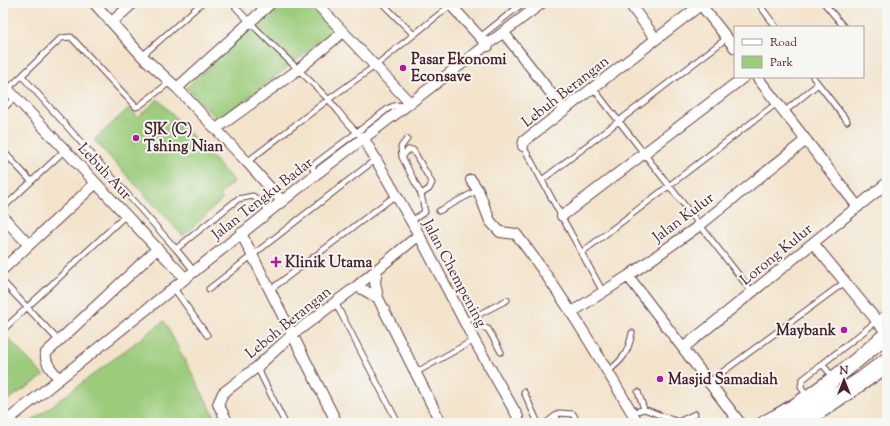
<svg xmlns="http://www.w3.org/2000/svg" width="890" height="426" font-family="'Sorts Mill Goudy',serif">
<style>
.green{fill:#9bcc7c;stroke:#727654}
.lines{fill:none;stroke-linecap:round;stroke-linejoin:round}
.service-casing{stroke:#633c43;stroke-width:7}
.minor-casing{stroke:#633c43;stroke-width:12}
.secondary-casing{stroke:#633c43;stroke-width:17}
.service{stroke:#fff;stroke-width:5}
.minor{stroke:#fff;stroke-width:10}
.secondary{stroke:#fff;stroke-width:15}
.poi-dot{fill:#b5179e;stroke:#f6f6f2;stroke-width:1.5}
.labels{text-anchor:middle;stroke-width:4;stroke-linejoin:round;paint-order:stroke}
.poi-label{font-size:15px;font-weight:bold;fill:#4a1f2b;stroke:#f6f6f2;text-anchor:start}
.street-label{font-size:15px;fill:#4a1f2b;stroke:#f6f6f2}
</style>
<rect width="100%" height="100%" fill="#f6f6f2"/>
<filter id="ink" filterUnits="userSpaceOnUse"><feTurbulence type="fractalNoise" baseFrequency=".025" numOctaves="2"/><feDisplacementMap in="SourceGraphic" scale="8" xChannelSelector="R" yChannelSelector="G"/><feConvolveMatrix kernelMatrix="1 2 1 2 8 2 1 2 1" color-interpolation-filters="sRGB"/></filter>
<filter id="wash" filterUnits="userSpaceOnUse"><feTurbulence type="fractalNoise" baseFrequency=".012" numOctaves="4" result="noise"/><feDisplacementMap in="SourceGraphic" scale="16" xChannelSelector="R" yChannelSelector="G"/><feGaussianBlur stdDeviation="0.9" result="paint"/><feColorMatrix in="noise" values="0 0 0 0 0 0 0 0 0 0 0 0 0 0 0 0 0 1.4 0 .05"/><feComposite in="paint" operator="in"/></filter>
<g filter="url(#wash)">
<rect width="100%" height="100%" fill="#f3e3cb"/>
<path class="green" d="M278 3H306L334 31 219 121 186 88Z
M158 99 234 181 219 195 223 199 183 236 94 140 129 108 138 117Z
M164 321 218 423H29Z
M3 333 44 376 3 403Z"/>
</g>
<g filter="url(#ink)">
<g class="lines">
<g class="service-casing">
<path id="service" d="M232 3C261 36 295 65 326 97 339 110 348 127 363 137
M382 3 413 34
M758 3 776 27
M824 3 844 27
M480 37 523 3
M142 56 202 3
M22 76 176 249
M813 77 847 121
M593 88 752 292
M8 89 61 38 71 37 136 107 139 106 170 82
M3 109 16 97
M784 112 818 84
M407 139 401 147 402 157 421 194 425 212 411 221
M523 146 603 292
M3 151 31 181
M402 157 408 150H413L432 183 429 189 421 194
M247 162 329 99 375 66 452 4
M315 175 312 166 389 108C395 105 399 104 405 107
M542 180 727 38
M3 208 65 150
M439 211 478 190
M581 253 777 103
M194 271 176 249 238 199 253 196 270 211
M3 282 59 341
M173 287 207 335
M209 289 376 159
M270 290 396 195
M335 302 398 423
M464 322 507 300
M468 327 477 326 488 329 501 352
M5 328 126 215
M822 364 833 377
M257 367 285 423
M607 372C623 360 628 353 632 333
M415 373 474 340
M709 382 845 282
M524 392 538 423
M638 392 644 409
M807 396 801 387 802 380 877 321 887 311
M632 413 644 409 678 422 695 414
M556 416 559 423
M546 423 559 413 573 414 578 423
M811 423 887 371
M885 423 887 422"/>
</g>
<g class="minor-casing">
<path id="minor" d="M94 3 142 56 177 88 247 162 282 201
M316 3 410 103
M449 3 488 46
M629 3 656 39
M701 5 735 48
M112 22 133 3
M504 33 564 110
M757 77 858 207
M3 84 185 278
M177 88 271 3
M216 129 299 69 343 32
M363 137 419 235 474 340 518 417V423
M523 146 524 141 703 3
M471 180 478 190 490 221 500 232 516 234C562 293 600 358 638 423
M562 216 744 77
M3 217 29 245
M241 233 337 423
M813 243 887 333
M3 269 96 183
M377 270 375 282 378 298
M628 276 740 423
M357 286 378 298 441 423
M572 312 628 276 700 225 806 140
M683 348 887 183
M59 379C53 371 44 363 46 353L157 249
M4 423 315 175 542 3
M228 423 218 404 223 393 257 367 292 335 357 286 419 235"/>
</g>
<g class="secondary-casing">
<path id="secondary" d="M765 423C809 401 850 367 887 334
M793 423 862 379 887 360"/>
</g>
<use href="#service" class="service"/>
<use href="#minor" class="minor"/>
<use href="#secondary" class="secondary"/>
</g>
</g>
<g class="poi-dot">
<circle cx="403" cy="68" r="4"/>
<circle cx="136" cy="138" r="4"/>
<path d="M274 256h4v4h4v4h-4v4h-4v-4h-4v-4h4z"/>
<circle cx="844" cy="330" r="4"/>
<circle cx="660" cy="379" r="4"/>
</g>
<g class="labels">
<g class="poi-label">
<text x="411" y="64">Pasar Ekonomi<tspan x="411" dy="17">Econsave</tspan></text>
<text x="144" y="134">SJK (C)<tspan x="144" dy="17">Tshing Nian</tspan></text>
<text x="285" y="267">Klinik Utama</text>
<text x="836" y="335" text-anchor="end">Maybank</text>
<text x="668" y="384">Masjid Samadiah</text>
</g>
<g class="street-label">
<text transform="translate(565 91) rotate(-38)" y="5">Lebuh Berangan</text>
<text transform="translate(105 171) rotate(47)" y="5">Lebuh Aur</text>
<text transform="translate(262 198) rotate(-38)" y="5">Jalan Tengku Badar</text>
<text transform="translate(683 217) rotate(-37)" y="5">Jalan Kulur</text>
<text transform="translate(776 254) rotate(-39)" y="5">Lorong Kulur</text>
<text transform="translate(455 273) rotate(62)" y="5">Jalan Chempening</text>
<text transform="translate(288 322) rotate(-39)" y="5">Leboh Berangan</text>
</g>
</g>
<rect width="890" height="426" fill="none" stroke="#f6f6f2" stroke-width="16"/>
<rect x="734" y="26" width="130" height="52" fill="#f6f6f2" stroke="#b1a0a2"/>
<rect x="742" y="39" width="20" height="6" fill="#ffffff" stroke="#b1a0a2"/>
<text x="770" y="46" font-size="12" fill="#4a1f2b">Road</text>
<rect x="742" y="56" width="20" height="12" fill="#9bcc7c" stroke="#b1a0a2"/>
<text x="770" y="66" font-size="12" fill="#4a1f2b">Park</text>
<g transform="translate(844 380)" stroke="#f6f6f2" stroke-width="3" paint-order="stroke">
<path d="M0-3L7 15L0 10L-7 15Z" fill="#4a1f2b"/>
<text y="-6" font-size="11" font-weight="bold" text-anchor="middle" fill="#4a1f2b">N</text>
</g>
</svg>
